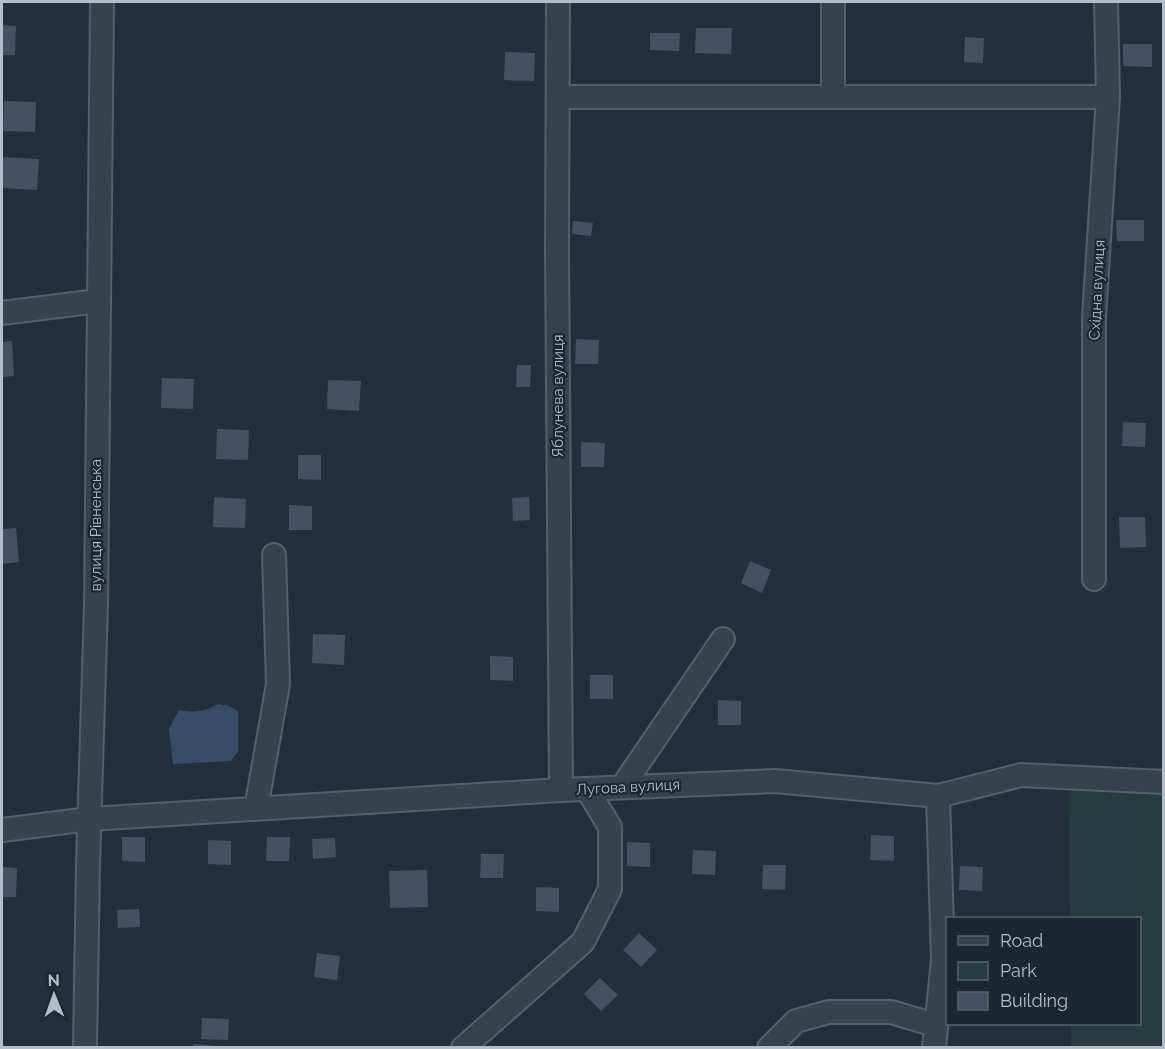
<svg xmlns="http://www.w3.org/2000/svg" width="1165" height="1049" font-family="Raleway,sans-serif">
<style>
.green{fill:#263c3f}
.water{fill:#394c67}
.building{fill:#455162}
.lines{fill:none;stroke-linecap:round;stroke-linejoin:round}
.street-casing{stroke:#565f6c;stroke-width:26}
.street{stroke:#38414e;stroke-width:22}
.labels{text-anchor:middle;stroke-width:4.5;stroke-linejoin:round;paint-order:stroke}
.street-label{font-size:15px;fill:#b4bcc9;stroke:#1d2633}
</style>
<rect width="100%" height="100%" fill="#242f3e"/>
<path class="green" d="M1069 790 1163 793V1047H1071V1024H1140V918H1070Z"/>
<path class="water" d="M218 704 229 706 238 711V752L231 761 173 764 169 729 179 710C194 713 204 712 218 704Z"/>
<path class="building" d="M2 25 16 26 15 55H2Z
M696 28H732L731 54 695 53Z
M650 33H680L679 51 650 50Z
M965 37 984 38 983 63 964 62Z
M1123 44H1152V67L1123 66Z
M505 52 535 53 534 81 504 80Z
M4 101 36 102 35 132 3 131Z
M2 157 39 159 37 190 2 188Z
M1116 220H1144V241H1117Z
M573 221 593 223 591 236 572 234Z
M576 339 599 340 598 364H575Z
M12 341 14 376 2 377V342Z
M517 365H531L530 387H516Z
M162 378 194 379 193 409 161 408Z
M328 380 361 381 359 411 327 409Z
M1123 422 1146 423 1145 447 1122 446Z
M217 429 249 430 248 460 216 459Z
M581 442 605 443 604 467H581Z
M298 455H321V480L298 479Z
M214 497 246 499 245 528 213 527Z
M529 497 530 520 513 521 512 498Z
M289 505 312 506V530H289Z
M1119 517H1145L1146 547 1120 548Z
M16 528 19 562 2 564V529Z
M750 561 771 570 762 593 741 583Z
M313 634 345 635 344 665 312 663Z
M490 656 513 657V681L490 680Z
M590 675H613V699H590Z
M718 700 741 701V725H718Z
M871 835 894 836V861L870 860Z
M122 837H145V862L122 861Z
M267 837H290L289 861H266Z
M335 838 336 857 313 859 312 839Z
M208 840 231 841V865L208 864Z
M627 842 650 843V867L627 866Z
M693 850 716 851 715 875 692 874Z
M481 854H504L503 878H480Z
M763 865H786L785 890 762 889Z
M960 866 983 867 982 891 959 890Z
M2 867 17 868 16 897H2Z
M427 870 428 907 390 908 389 871Z
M536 887 559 888V912L536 911Z
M139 909 140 927 118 928 117 910Z
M639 933 657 950 641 967 623 950Z
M317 953 340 956 337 980 314 977Z
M600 978 618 995 601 1011 584 994Z
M202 1018 229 1019 228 1040 201 1039Z
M193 1044 219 1046V1048H193Z"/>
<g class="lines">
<g class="street-casing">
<path id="street" d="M558 2 557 251 561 790
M833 2V97
M559 97H1108
M2 313 98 301
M1094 579V318L1108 97 1106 2
M622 787 723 639
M256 809 278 684 274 555
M2 830 89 819 561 790 775 781 938 796 1021 775 1164 782
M85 1048 88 864 96 605 102 2
M463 1048 583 942 610 889V827L587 789
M769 1048 796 1021 829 1012H891L935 1025
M934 1048 943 960 938 796"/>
</g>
<use href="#street" class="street"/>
</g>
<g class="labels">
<g class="street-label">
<text transform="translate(1097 290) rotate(-87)" y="5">Східна вулиця</text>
<text transform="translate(558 396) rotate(-90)" y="5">Яблунева вулиця</text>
<text transform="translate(96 525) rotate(-90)" y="5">вулиця Рівненська</text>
<text transform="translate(628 787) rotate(-3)" y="5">Лугова вулиця</text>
</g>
</g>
<rect width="1165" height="1049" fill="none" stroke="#b4bcc9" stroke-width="6"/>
<rect x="946" y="917" width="195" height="108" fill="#1d2633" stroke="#59626f" stroke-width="1.5"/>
<rect x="958" y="936" width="30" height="9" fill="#38414e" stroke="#59626f" stroke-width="1.5"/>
<text x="1000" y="947" font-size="18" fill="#b4bcc9">Road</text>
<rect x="958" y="962" width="30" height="18" fill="#263c3f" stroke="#59626f" stroke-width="1.5"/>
<text x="1000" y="977" font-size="18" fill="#b4bcc9">Park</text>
<rect x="958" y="992" width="30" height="18" fill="#455162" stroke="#59626f" stroke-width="1.5"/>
<text x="1000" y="1007" font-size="18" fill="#b4bcc9">Building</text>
<g transform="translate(54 995) rotate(359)" stroke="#1d2633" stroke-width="4.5" paint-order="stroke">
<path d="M0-4.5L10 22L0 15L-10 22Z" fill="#b4bcc9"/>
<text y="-9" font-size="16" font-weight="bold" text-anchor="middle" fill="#b4bcc9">N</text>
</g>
</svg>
